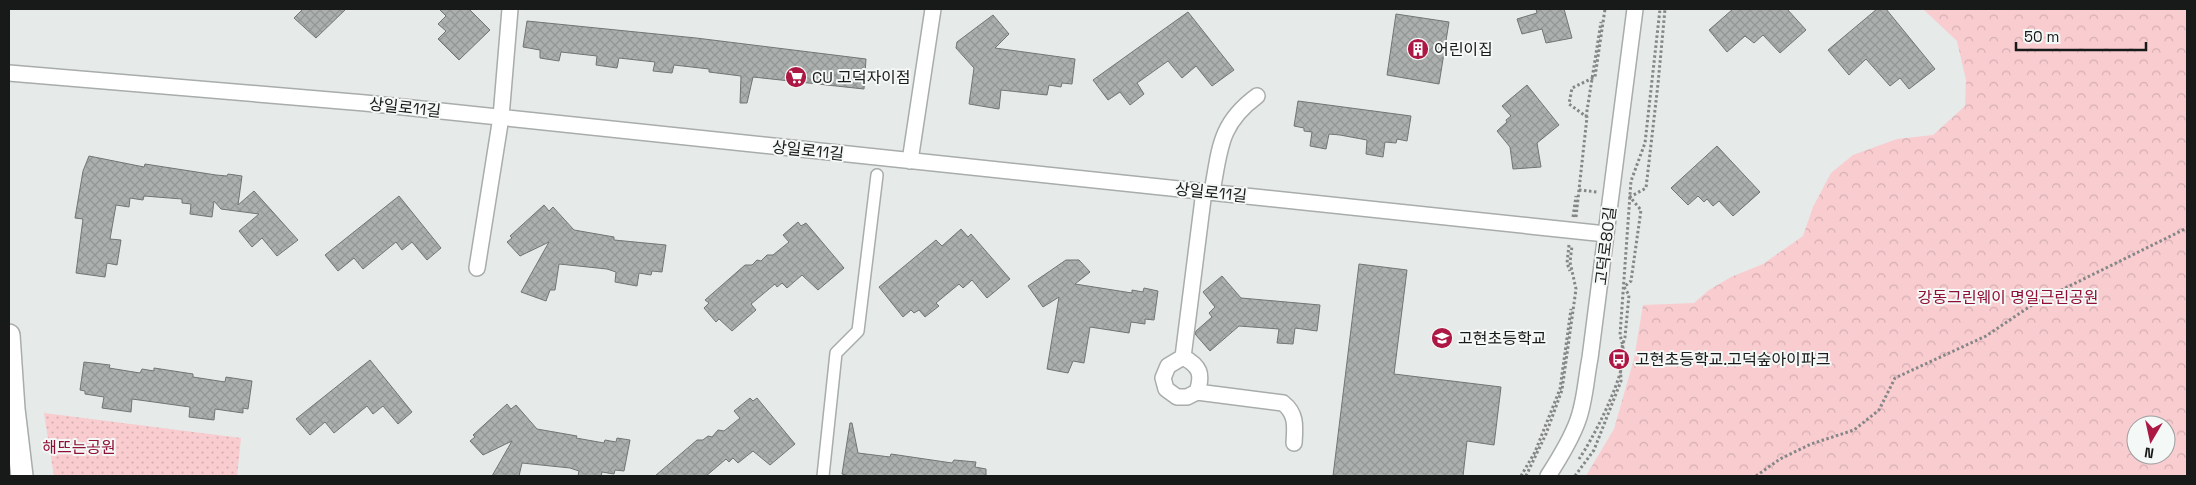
<svg xmlns="http://www.w3.org/2000/svg" width="2196" height="485" font-family="'Space Grotesk','Noto Sans KR',sans-serif">
<style>
.green{fill:url(#green-dots)}
.forest{fill:url(#forest-crowns);fill-rule:evenodd}
.building{fill:url(#building-cross-hatch);stroke:#717573}
.lines{fill:none;stroke-linecap:round;stroke-linejoin:round}
.pedestrian-casing{stroke:#a8acab;stroke-width:14}
.minor-casing{stroke:#a8acab;stroke-width:18}
.secondary-casing{stroke:#a8acab;stroke-width:24}
.path{stroke:#858787;stroke-width:3;stroke-dasharray:2.5 2.5;stroke-linecap:butt}
.pedestrian{stroke:#fff;stroke-width:11}
.minor{stroke:#fff;stroke-width:15}
.secondary{stroke:#fff;stroke-width:21}
.labels{text-anchor:middle;stroke-width:4;stroke-linejoin:round;paint-order:stroke}
.poi-label{font-size:16px;fill:#181919;stroke:#f4f8f6;text-anchor:start}
.street-label{font-size:16px;fill:#181919;stroke:#f4f8f6}
.park-label{font-size:16px;fill:#900f36;stroke:#f4f8f6}
</style>
<defs>
<pattern id="green-dots" width="8" height="8" patternUnits="userSpaceOnUse" patternTransform="scale(1.25)"><rect width="8" height="8" fill="#f9ccd0"/><path d="M2 2h.1M6 6h.1" fill="none" stroke="#d5afb2" stroke-width="1.8" stroke-linecap="round"/></pattern>
<pattern id="forest-crowns" width="20" height="18" patternUnits="userSpaceOnUse" patternTransform="scale(1.25)"><rect width="20" height="18" fill="#f9ccd0"/><path d="M2 6a3 3 0 1 1 6 0M12 15a3 3 0 1 1 6 0" fill="none" stroke="#d5afb2"/></pattern>
<pattern id="building-cross-hatch" width="8" height="8" patternUnits="userSpaceOnUse" patternTransform="scale(1.25)"><rect width="8" height="8" fill="#abafad"/><path d="M0 0l8 8M0 8l8-8" fill="none" stroke="#929694"/></pattern>
</defs>
<rect width="100%" height="100%" fill="#e6eae9"/>
<path class="green" d="M44 413 241 438 237 476H54Z"/>
<path class="forest" d="M1923 9H2187V476H1586L1614 429 1634 359 1643 305 1694 303 1709 290 1731 277 1763 264 1803 236 1813 207 1831 173 1853 155 1897 139 1933 135 1965 106 1966 80 1957 41ZM2136 425H2166V455H2136Z"/>
<path class="building" d="M303 9H346L316 38 294 18Z
M439 9H469L490 30 459 60 438 39 446 31 438 24 446 16Z
M1536 9H1564L1572 38 1546 43 1542 29 1522 34 1517 19 1537 13Z
M1733 9H1787L1806 30 1780 53 1763 35 1754 43 1745 36 1727 52 1709 30Z
M1877 9H1886L1935 69 1909 89 1900 78 1890 86 1866 59 1849 75 1828 50Z
M1188 12 1234 70 1212 86 1196 66 1182 78 1168 61 1137 83 1144 94 1130 105 1120 92 1108 100 1093 80Z
M1396 14 1449 22 1439 84 1387 75Z
M993 15 1009 34 995 48 1075 59 1072 84 1062 83 1061 87 1049 85 1047 95 1001 90 999 109 969 104 974 68 956 48 957 42Z
M527 21 696 38 866 59 864 89 753 77 747 103H740L741 76 709 72V69L674 65 672 73 653 71 655 62 619 58 617 68 596 65 597 56 561 52 559 61 540 58V50L523 47Z
M1527 85 1559 125 1537 143 1541 167 1513 169 1510 147 1497 131 1507 122 1506 120 1511 116 1502 106Z
M1298 101 1411 116 1407 141 1397 139 1396 143 1385 142 1383 157 1366 154 1367 140 1340 135 1329 134 1326 149 1310 146 1312 132 1304 131V128L1294 126Z
M1717 146 1760 192 1733 216 1719 201 1713 206 1707 199 1704 202 1698 196 1688 205 1671 188Z
M89 156 144 167 145 164 216 175 227 176 228 174 242 176 238 205 254 191 298 240 277 256 262 238 252 247 239 231 259 214 221 209 214 201 212 217 190 214 191 204 182 203V199L144 196 143 200 130 198 129 207 116 205 110 239 121 240 117 265 107 263 105 277 76 273 83 219 75 218 83 171Z
M399 196 441 248 427 260 412 242 402 250 396 242 363 269 354 258 338 271 325 255Z
M544 205 549 211 553 207 574 230 614 237V240L666 245 662 272 652 271 651 275 639 273 637 286 615 282 616 272 607 269 559 264 555 290H550L546 301 521 292 549 242 520 256 507 242 512 238 510 236Z
M798 222 801 226 806 223 844 268 818 290 802 275 787 288 782 283 777 287 775 284 751 304 756 310 732 331 719 319 716 322 704 308 709 303 705 300 745 265H752L757 260 761 261 767 255H773L789 242 783 235Z
M961 229 968 237 971 234 1010 279 987 298 972 280 963 288 959 284 936 303 939 306 925 317 919 310 914 313 911 310 903 317 879 287 936 240 942 246Z
M1066 260H1079L1090 272 1075 284 1132 293V290L1143 292 1144 288 1158 291 1154 320 1145 319V324L1131 322 1129 333 1090 327 1084 363 1073 361 1068 373 1047 369 1059 297 1043 307 1028 286Z
M1359 264 1407 270 1394 374 1501 387 1494 445 1467 441 1463 476H1333Z
M1222 276 1241 298 1320 305 1317 331 1295 328 1293 344 1277 343 1279 329 1239 326 1210 351 1195 334 1196 331 1212 317 1209 313 1215 307 1203 292Z
M370 360 412 412 398 424 383 406 373 414 367 406 334 433 325 422 310 435 296 419Z
M84 362 110 365 109 368 140 373 142 369 154 371V368L193 374V377L225 382 226 377 252 381 248 409 243 408V413L215 409 214 420 189 417 190 407 132 399 131 412 102 408 104 397 85 394V391L80 390Z
M750 398 753 401 757 398 795 444 770 465 753 451 738 463 733 458 729 462 726 459 706 476H655L697 440H703L708 436 712 437 718 430 724 431 740 418 734 411Z
M507 404 511 409 516 405 537 429 577 436 576 438 604 443 605 440 616 442 617 438 630 440 624 471 615 470 614 474 602 472 601 476H578L579 471 570 468 522 463 519 476H492L512 441 483 455 470 441 475 437 473 435Z
M850 423H852L858 453 890 457 891 454 952 463 954 460 976 462 975 467 986 469V476H849L842 474Z"/>
<g class="lines">
<g class="pedestrian-casing">
<path id="pedestrian" d="M823 476 836 353 858 331 877 175"/>
</g>
<g class="minor-casing">
<path id="minor" d="M9 73 365 103 1606 234
M910 161 933 9
M1212 192C1220 149 1219 124 1257 96
M477 268 501 117 510 9
M1183 357C1200 366 1203 374 1197 392L1187 397H1177L1166 389 1163 378 1168 366 1183 357 1204 191
M1197 392 1283 403C1297 414 1295 427 1294 443
M1548 476C1559 459 1571 440 1578 420 1585 401 1586 378 1590 358L1635 9"/>
</g>
<g class="secondary-casing">
<path id="secondary" d="M9 335 14 409 22 476"/>
</g>
<path class="path" d="M1586 117 1601 22
M1579 190 1597 192
M1573 217 1576 196
M1576 217 1587 117 1569 104 1572 88 1595 77 1605 9
M1569 245 1567 263 1570 271
M1579 459C1594 437 1616 392 1622 366 1625 355 1623 345 1620 335L1631 181 1645 143 1660 9
M1521 476 1535 452 1560 389 1571 309
M1526 476 1546 434 1562 390 1576 289 1570 262 1572 246
M1575 476 1594 450 1621 381 1620 354 1625 337 1629 295 1624 287 1631 281 1641 210 1630 197 1646 188 1658 84 1665 9
M1756 476 1780 459 1811 444 1854 430 1879 410 1895 378 1986 336 2035 303 2187 228"/>
<use href="#pedestrian" class="pedestrian"/>
<use href="#minor" class="minor"/>
<use href="#secondary" class="secondary"/>
</g>
<defs>
<g id="building-disc" transform="scale(1.125)"><circle r="9.5" fill="#ac1743" stroke="#f4f8f6"/><path d="M-4-6H4V6H1V3H-1V6H-4ZM-2.5-4.3h1.7v1.8h-1.7ZM.8-4.3h1.7v1.8H.8ZM-2.5-1h1.7V.8h-1.7ZM.8-1h1.7V.8H.8Z" fill="#fff"/></g>
<g id="supermarket-disc" transform="scale(1.125)"><circle r="9.5" fill="#ac1743" stroke="#f4f8f6"/><path d="M-6-5.5h2.5l.6 2H6L4.5 2H-2.5L-4.4-4H-6ZM-1.5 3.2a1.3 1.3 0 1 0 .1 0ZM3 3.2a1.3 1.3 0 1 0 .1 0Z" fill="#fff"/></g>
<g id="school-disc" transform="scale(1.125)"><circle r="9.5" fill="#ac1743" stroke="#f4f8f6"/><path d="M0-5L7-2L0 1L-7-2ZM-4 1L0 2.5L4 1V4Q0 6-4 4Z" fill="#fff"/></g>
<g id="bus-disc" transform="scale(1.125)"><circle r="9.5" fill="#ac1743" stroke="#f4f8f6"/><path d="M-5-6H5V4H4V6H2V4H-2V6H-4V4H-5ZM-3.5-4V0h7V-4ZM-3.5 1.2v1.5H-2V1.2ZM2 1.2v1.5H3.5V1.2Z" fill="#fff"/></g>
</defs>
<g fill-rule="evenodd">
<use href="#building-disc" x="1418" y="49"/>
<use href="#supermarket-disc" x="796" y="77"/>
<use href="#school-disc" x="1442" y="338"/>
<use href="#bus-disc" x="1619" y="359"/>
</g>
<g class="labels">
<g class="poi-label">
<text x="1434" y="55">어린이집</text>
<text x="812" y="83">CU 고덕자이점</text>
<text x="1458" y="344">고현초등학교</text>
<text x="1635" y="365">고현초등학교.고덕숲아이파크</text>
</g>
<g class="street-label">
<text transform="translate(405 107) rotate(6)" y="6">상일로11길</text>
<text transform="translate(808 150) rotate(6)" y="6">상일로11길</text>
<text transform="translate(1211 192) rotate(6)" y="6">상일로11길</text>
<text transform="translate(1605 246) rotate(-83)" y="6">고덕로80길</text>
</g>
<g class="park-label">
<text x="2008" y="303">강동그린웨이 명일근린공원</text>
<text x="79" y="453">해뜨는공원</text>
</g>
</g>
<rect width="2196" height="485" fill="none" stroke="#181919" stroke-width="20"/>
<g transform="translate(2151 440) rotate(189)"><circle r="24" fill="#f4f8f6" stroke="#9c9f9e"/>
<path d="M0-4L9 19L0 12L-9 19Z" fill="#ac1743"/>
<text y="-8" font-size="14" font-weight="bold" text-anchor="middle" fill="#181919">N</text>
</g>
<path d="M2016 42v8h130v-8" fill="none" stroke="#181919" stroke-width="2.5"/>
<text x="2024" y="42" font-size="15" fill="#181919" stroke="#f4f8f6" stroke-width="4" paint-order="stroke">50 m</text>
</svg>
